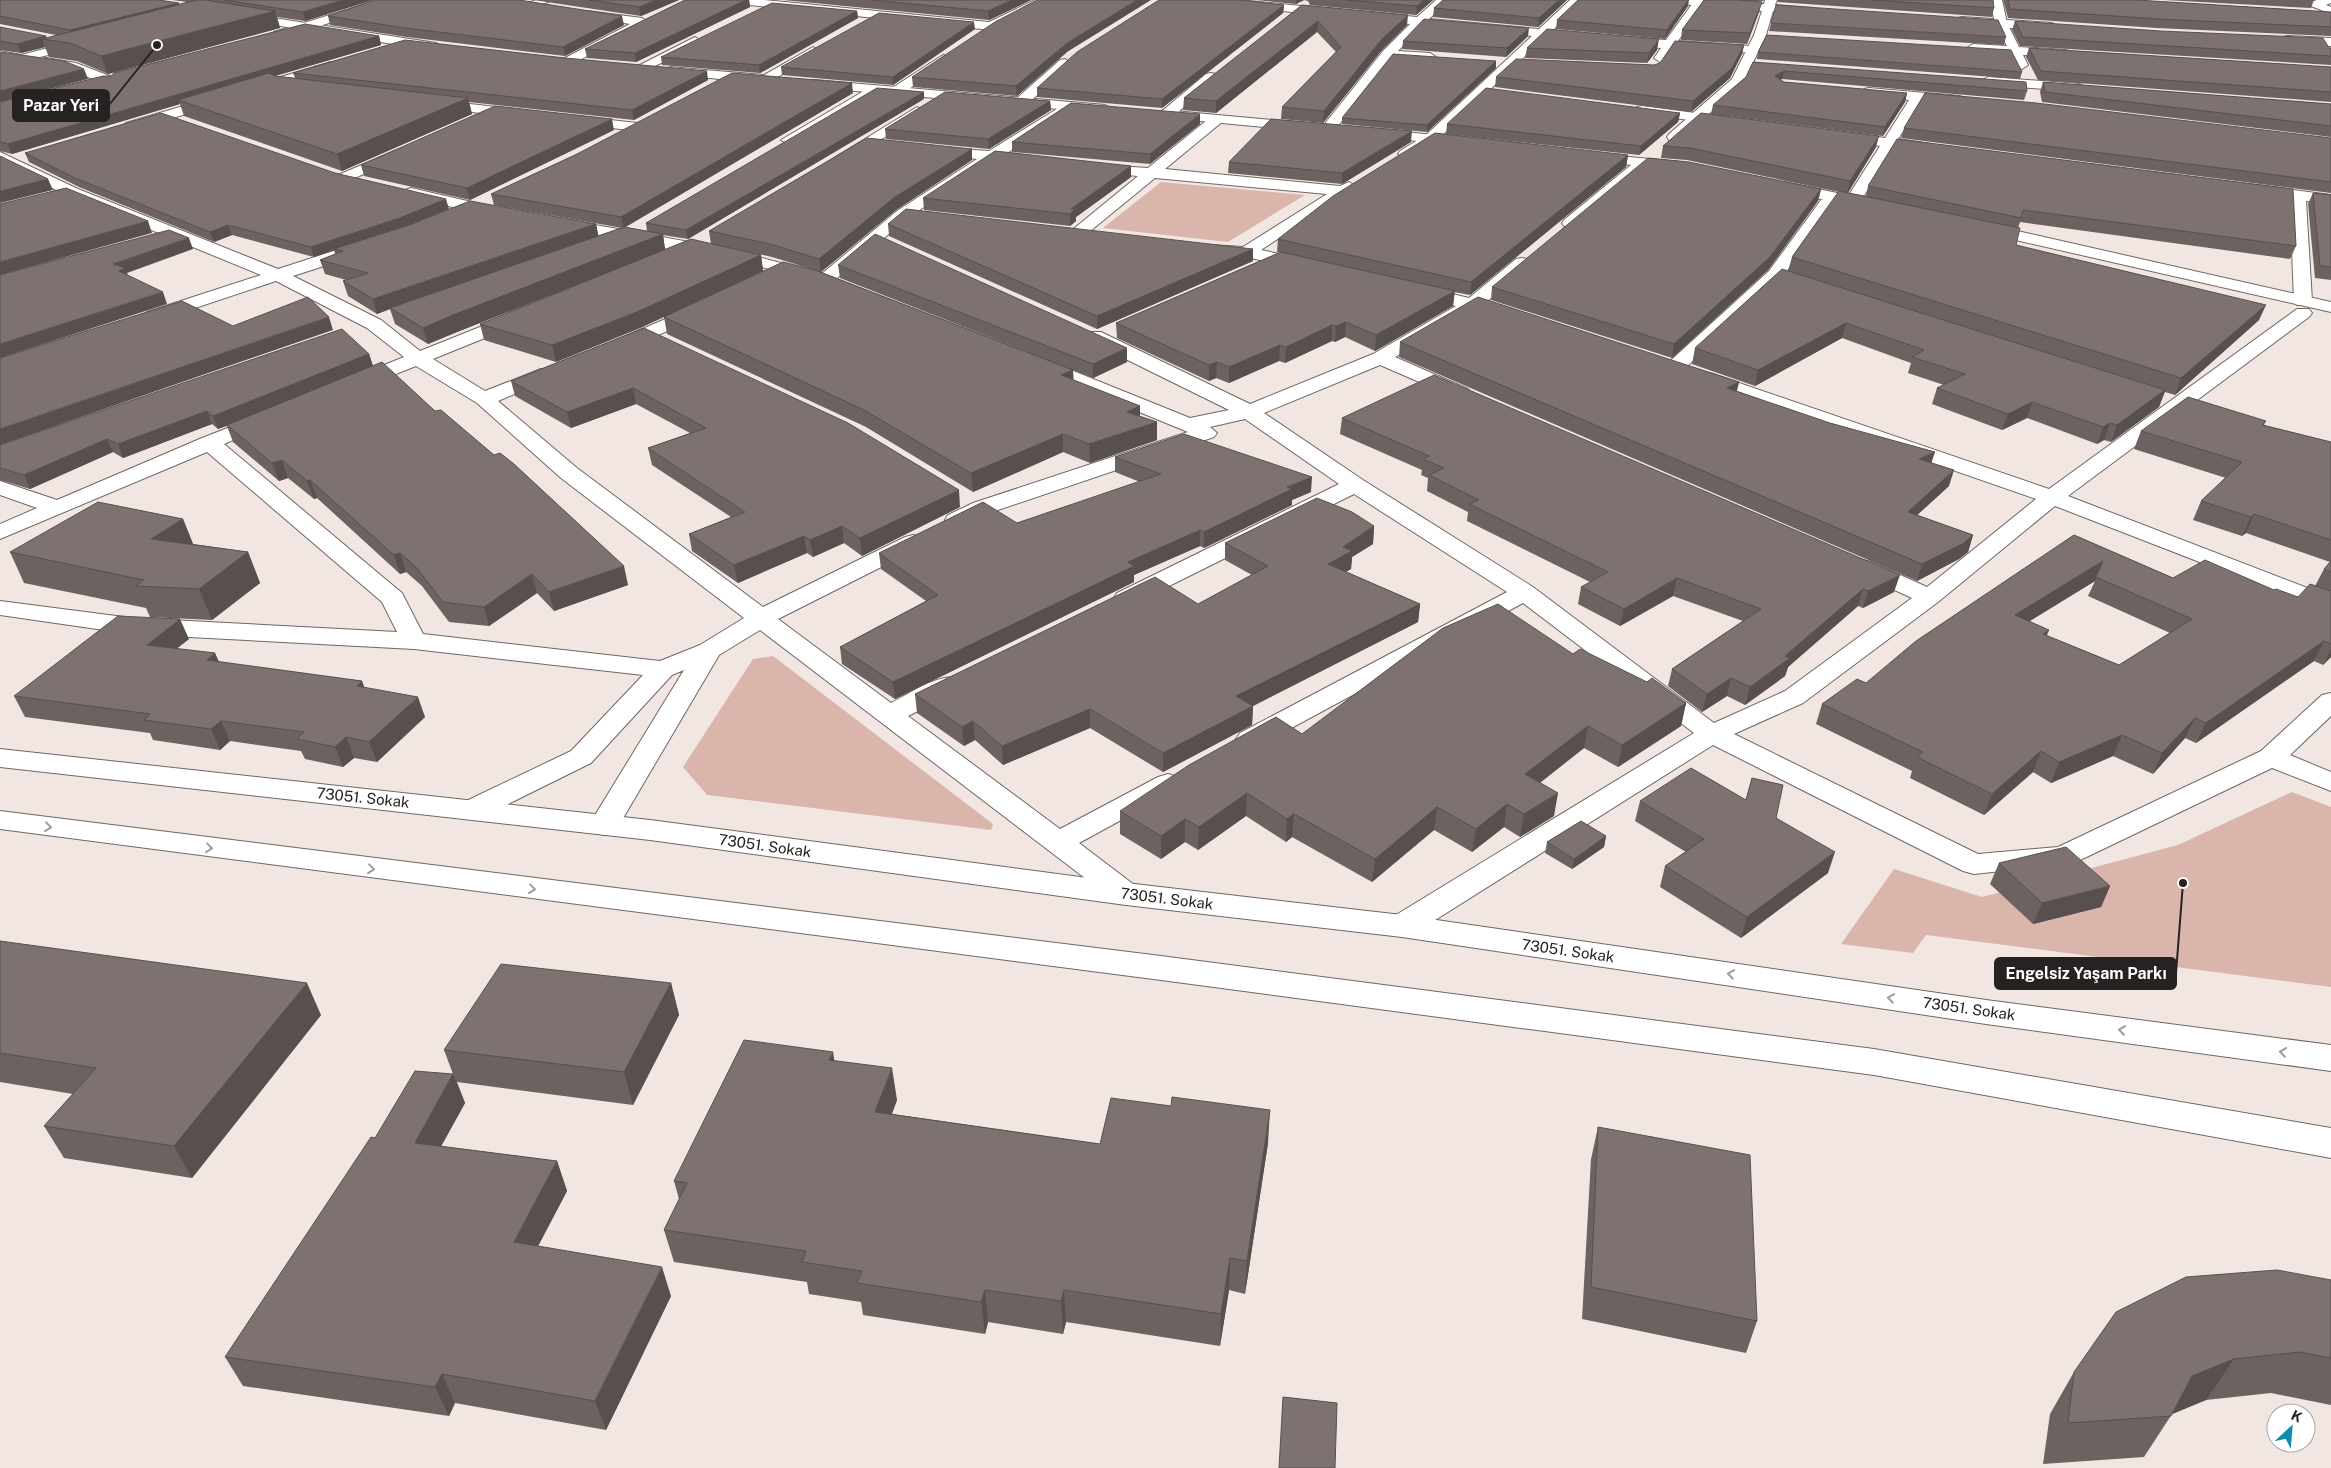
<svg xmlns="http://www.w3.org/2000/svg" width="2331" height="1468" viewBox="0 0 2331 1468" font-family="'Public Sans',sans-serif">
<rect width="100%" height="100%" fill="#f2e6e3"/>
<g fill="#dab5ac">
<path d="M1161 182 1305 195 1228 242 1103 228Z"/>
<path d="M773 656 993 824 991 830 707 795 683 767 753 659Z"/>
<path d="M2292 792 2331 807V987L1926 935 1913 953 1841 944 1894 869 1982 897 2178 845Z"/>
</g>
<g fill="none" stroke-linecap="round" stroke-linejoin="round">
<defs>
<g id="street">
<path d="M379 0H397L395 2 282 38 278 39 272 35 274 32Z"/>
<path d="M536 0H552L534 8H526V4Z"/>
<path d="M724 0H764L989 22 1035 0H1050L991 30 730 3Z"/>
<path d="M1197 0H1238L1417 17 1436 0H1449L1429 19 1539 29 1570 0H1583L1552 31 1580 33 1586 37 1580 41 1545 37 1436 141 1405 158 1398 154 1400 151 1426 135 1532 36 1423 25 1398 51 1430 53 1436 57 1434 60 1392 58 1333 132H1323L1321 129 1323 126 1383 51 1410 24 1203 3Z"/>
<path d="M1695 0H1707L1678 41 1751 46 1757 50 1755 53 1673 48 1664 61 1660 62 1654 58 1661 48 1620 45 1614 41 1620 37 1666 40Z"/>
<path d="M1990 0H2002L2007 23 2019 47 2065 50 2069 51 2071 54 2069 57 2023 55 2028 65 2022 69 2017 68 2010 54 1969 51 1967 48 1973 44 2007 46 1995 23Z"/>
<path d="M587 11 642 18 648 22 571 65H563L561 62 563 59 630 24 583 16V12Z"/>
<path d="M695 37 701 41 699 44 643 72 638 73 632 69Z"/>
<path d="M82 39 86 40 88 43 86 46 40 57 76 63 115 78 117 81 115 84H105L68 69 0 59V51L21 55Z"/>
<path d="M813 47 819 51 817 54 769 82 764 83 757 79Z"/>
<path d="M943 55 947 56 949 59 947 62 902 94H892L890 91 892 88Z"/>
<path d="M1065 59 1071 63 1070 66 1026 105H1016L1014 102 1016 99 1060 60Z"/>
<path d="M331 62 337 66 336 69 136 129H126L124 126 126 123Z"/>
<path d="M1211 73 1216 74 1218 77 1216 80 1171 118H1161L1159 115 1161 112 1206 74Z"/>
<path d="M1988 77 2080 84 2087 88 2080 92 1983 84 1981 81Z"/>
<path d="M874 85 881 89 879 92 793 143 788 144 781 140Z"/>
<path d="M1869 88 1960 96 1967 100 1960 104 1922 101 1898 139 1931 144 1938 148 1931 152 1893 147 1859 204 1853 206 1845 201 1880 146 1840 140 1833 136 1840 132 1885 138 1909 100 1864 95 1862 92 1864 89Z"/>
<path d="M434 100 523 110 530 114 523 118 429 107 427 104Z"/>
<path d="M1068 102 1075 106 1073 109 1007 153 1031 156 1033 159 1031 162 995 160 909 217 830 284H818L815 280 809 282 762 267 561 229 553 224 561 219C646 234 732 247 815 273L818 277 897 211 977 159 934 154 929 153 927 150 929 147 989 151Z"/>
<path d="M1642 106 1726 117 1733 121 1726 125 1637 113 1635 110 1637 107Z"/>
<path d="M917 107 924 111 922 114 846 161H836L834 158Z"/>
<path d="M1217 115 1224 119 1222 122 1165 169 1340 186 1349 182 1357 187 1261 250 1312 261 1315 265 1312 269 1306 270 1246 257 1209 253 1207 249 1209 245 1243 247 1327 194 1155 178 1083 237H1071L1069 234 1071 231 1138 176 1093 172 1085 167 1088 164 1148 168 1212 116Z"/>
<path d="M575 116 637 123 644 127 637 131 570 123 568 120Z"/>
<path d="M397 150 404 154 402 157 348 181 343 183 335 178 338 175Z"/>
<path d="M0 152 78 189 278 269 349 246H361L363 250 361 254 293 276 381 320 420 351 510 315H522L525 319 522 323 433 359 485 391 541 369H555L558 373 555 377 498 401 577 468 763 607 905 537 913 535 921 537 925 542 921 547 778 619 891 703C911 693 938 673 960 678L964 684 960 690 908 716 1060 829 1158 777 1168 774 1178 777 1182 783 1178 789 1079 843 1137 887 1142 894 1137 901 1126 905 1115 901 760 630 719 655 619 825 614 832 604 835 594 832 589 825 684 670 672 675 591 763 482 817 472 819 462 817 457 810 462 803 571 751 643 675 414 649 132 634 0 615V601L132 618 397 632 382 602 207 452 0 539V524L37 508 0 495V481L57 500 202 438 266 413 273 415 276 419 273 423 224 444 402 593 423 634 660 661 700 645 744 618 561 478 477 403 416 366 361 388H347L344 384 347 380 404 357 367 328 276 281 159 320H147L144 316 147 312 261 275 66 195 0 162Z"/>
<path d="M1642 159 1647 160 1649 163 1647 166 1576 226H1564L1562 223 1564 220 1637 160Z"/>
<path d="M2257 185 2331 195V205L2306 201 2312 301 2309 305H2297L2294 301 2290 199 2252 193 2249 190 2252 187Z"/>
<path d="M411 188 502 209 504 212 496 217 405 196 403 193 405 190Z"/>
<path d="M1827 198 1835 203 1781 279 1682 371H1668L1665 367 1668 363 1769 271 1821 200Z"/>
<path d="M1522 258 1528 259 1531 263 1528 267 1485 303 1511 309 1514 313 1511 317 1505 318 1474 311 1395 357 1468 389 1471 393 1468 397 1461 399 1454 397 1380 365 1264 413 1363 480 1533 587 1714 723 1785 691 1912 598 1855 572 1851 567 1855 562 1863 560 1871 562 1927 587 2036 499 1696 381 1693 377 1696 373H1710L2049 489 2297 309H2309L2312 313 2309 317 2068 496 2331 597V613L2055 506 1938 602 1803 703 1734 734 1978 854 2058 847 2261 751 2322 695 2331 693V716L2290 755 2331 772V791L2272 768 2074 863 1974 874 1963 871 1713 745 1413 934 1402 937 1391 934 1386 926 1391 918 1694 733 1523 603 1260 745 1250 747 1240 745 1236 739 1240 733 1507 592 1354 494 1135 603 1126 605 1117 603 1114 598 1117 593 1339 484 1245 419 1210 427 1217 433 1214 437 989 513C976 519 963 529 948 525L945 520 948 515 973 503 1188 432 1032 368 1029 364 1032 360H1046L1190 418 1229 410 1087 340 1085 336 1087 332H1101L1250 404 1373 354 1456 306 1413 295 1410 291 1413 287 1419 286 1469 298 1516 259Z"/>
<path d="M700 304 706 305 709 309 706 313 626 350H612L610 346 612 342Z"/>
</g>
<g id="secondary">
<path d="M1663 0H1714L1764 4 1765 0H1777L1775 5 1812 8 1818 11 1812 14 1773 11 1766 35 1743 84 1679 140H1669L1667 137 1669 134 1732 79 1754 35 1762 11 1669 3Z"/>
<path d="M2317 0H2331V3L2326 5 2331 7V14L2311 6V2Z"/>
<path d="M241 13 436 43 442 47 436 51 237 19V15Z"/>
<path d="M1962 17 2052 23 2058 27 2052 31 1958 24V18Z"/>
<path d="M2287 36 2331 38V46L2283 43 2281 40 2283 37Z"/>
<path d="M670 67 764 75 771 79 764 83 665 74 664 71Z"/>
<path d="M815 80 1105 105 1112 109 1105 113 810 87 808 84 810 81Z"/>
<path d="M1163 110 1305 123 1312 127 1305 131 1158 117 1156 114Z"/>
<path d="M1375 129 1464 138 1471 142 1464 146 1370 136 1368 133Z"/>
<path d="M1589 153 1680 162 1687 166 1680 170 1584 160 1582 157Z"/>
<path d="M1784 182 1871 200 1879 205 1871 210 1779 190 1776 187Z"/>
<path d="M1982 223 2331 302V312L1976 231 1974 228 1976 225Z"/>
<path d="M0 749 650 820 1126 883 1402 915 1986 1000 2331 1045V1071L1986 1024 1402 937 1126 905 650 840 0 767Z"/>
<path d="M0 811 1161 956 1874 1049 2331 1128V1158L1874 1075 1161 980 0 829Z"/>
</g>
</defs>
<use href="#street" stroke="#706663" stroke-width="2"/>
<use href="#secondary" stroke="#706663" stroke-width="2"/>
<use href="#street" fill="#fff" fill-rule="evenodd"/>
<use href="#secondary" fill="#fff" fill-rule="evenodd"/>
</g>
<g fill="#6c6260" fill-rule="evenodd">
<path d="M0 0 179 4 187 2 172 0H373L305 21 277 17 280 28 108 74 77 61 49 57 45 47 21 53 0 50V27L47 38 56 35 0 24Z"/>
<path d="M533 0H679L641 16Z"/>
<path d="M685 0H749L750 7 636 62 587 58 585 49Z"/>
<path d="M783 0H1031L989 20Z"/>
<path d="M1256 0H1433L1416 15 1310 5 1308 1 1304 0 1296 4Z"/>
<path d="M1567 0 1538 27 1433 17 1434 8Z"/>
<path d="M1704 0H1764L1763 1H1747L1759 12 1747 44 1681 40 1682 30Z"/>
<path d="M1777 0H1993L1994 8 1992 17 1778 2Z"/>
<path d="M2003 0H2136L2331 12V36L2157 28 2008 18Z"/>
<path d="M2164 0H2314L2311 8Z"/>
<path d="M1284 5 1283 13 1162 108 1037 97V88Z"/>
<path d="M1302 5 1407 25 1382 50 1323 123 1281 119 1282 107 1336 52 1317 32 1216 113 1183 110 1184 98Z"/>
<path d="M1688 6 1665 39 1556 29 1557 20Z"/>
<path d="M857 11 858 18 760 73 662 65 661 57Z"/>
<path d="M328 16 624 25 565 56 407 37 330 25Z"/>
<path d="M2015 21 2329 48 2331 56V65L2020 46 2012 30Z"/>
<path d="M1771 23 2006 37 2004 45 1769 31Z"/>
<path d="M975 29 893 85 782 75 781 67Z"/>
<path d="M379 36 381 45 275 76 295 78 293 73 708 80 634 120 469 102 472 114 342 171 184 116 180 104 12 154 0 151V102L111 76Z"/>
<path d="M1528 36 1506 57 1402 49 1403 41Z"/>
<path d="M1744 45 1742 54 1730 78 1691 112 1495 87 1496 77 1654 65Z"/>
<path d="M1527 48 1657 50 1647 63 1525 58Z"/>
<path d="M2029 48 2331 67V102L2038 80 2026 57Z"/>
<path d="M1067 52 1017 96 913 87 912 77Z"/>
<path d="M1758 52 2022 72 2020 79 1757 59Z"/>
<path d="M1496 61V68L1427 132 1342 124V118Z"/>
<path d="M1753 62 2027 91 2024 100 1782 79 1780 80 1784 82 1907 93 1905 102 1883 136 1711 114 1713 105 1746 77Z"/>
<path d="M2043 82 2331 104V137L2042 102 2040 92Z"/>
<path d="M853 93 625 227 647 231 646 223 924 99 688 239 663 235 665 249 711 244 709 231 972 160 896 210 821 272 1045 359 840 278 838 265 1127 362 1093 378 1073 370V380L1140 406V417L1157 422V440L1090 463 1063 452 973 492 866 427 667 334 664 317 808 268 772 257 730 248 761 255 763 271 640 328 556 362 484 340 480 324 598 276 457 332 428 344 395 324 390 309 377 314 348 296 343 281 346 280 325 274 320 260 335 254 334 250 314 257 232 235 214 242 79 187 29 162 25 153 335 173 449 209 418 221 596 224 598 236 622 228 494 205 491 194Z"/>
<path d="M1050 101 1051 110 989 149 886 139 885 129Z"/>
<path d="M1680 113 1678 122 1639 155 1446 134 1447 124Z"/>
<path d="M1200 124 1150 164 1012 152V142Z"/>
<path d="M1904 128 2331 138V193L1901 138Z"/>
<path d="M614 130 470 200 364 176 361 165Z"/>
<path d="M1411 142 1342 184 1228 173 1229 162Z"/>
<path d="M1663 146 1876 147 1848 193 1866 196 1868 186 2296 246 2290 259 2020 222 2018 228 2016 245 2259 320 2175 395 2165 392 2159 407 2111 442 2104 440 2097 444 2027 418 2002 430 1932 404 1937 388 1944 385 1908 373 1911 363 1842 338 1755 386 1692 364 1695 348 1788 271 1792 257 1839 192 1687 160 1661 158Z"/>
<path d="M1628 155 1626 167 1470 295 1454 292 1453 306 1375 351 1345 337 1335 342 1332 341 1285 363 1279 361 1229 383 1216 378 1209 381 1117 338 1116 323 1281 252H1277L1278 239Z"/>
<path d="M1131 166V177L1076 217V221L1070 226 924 210 923 198Z"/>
<path d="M1821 189 1818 201 1768 270 1672 358 1491 300 1492 287Z"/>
<path d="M2313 193 2331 195V280L2315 278 2308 204Z"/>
<path d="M888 224 1253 249V261L1097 329 889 236Z"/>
<path d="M644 328 960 507 862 556 844 543 813 557 807 553 738 583 692 551 689 534 731 517 652 465 648 448 690 433 636 404 571 428 515 396 511 381Z"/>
<path d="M1400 342 1739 382 1737 391 1931 463 1949 486 1917 515 1973 535 1968 552 1959 559 1917 581 1399 357Z"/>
<path d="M369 354 373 366 435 411 628 585 554 611 537 593 489 626 449 622 422 586 406 572 400 574 317 498 314 499 288 478 279 481 233 442 227 426 218 429 212 424 123 458 113 452 30 489 0 480V445Z"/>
<path d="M1342 418 1894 592 1863 608 1858 606 1788 667 1785 676 1745 705 1727 696 1702 712 1668 686 1672 669 1743 621 1673 596 1620 626 1578 604 1581 587 1590 582 1467 521 1468 512 1427 491 1428 478 1421 475 1422 470 1340 434Z"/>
<path d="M2266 421 2264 425 2331 442V657L2323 665 2314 661 2196 743 2185 738 2153 774 2113 756 2051 783 2033 772 1984 815 1910 778 1912 771 1816 724 1822 704 1866 683 2074 535 2173 578 2274 590 2298 597 2315 586 2324 569 2330 562 2246 533 2242 536 2193 520 2201 501 2226 478 2134 449 2141 431ZM2095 581 2088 596 2170 633 2119 665 2047 636 2030 621Z"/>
<path d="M1115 457 1311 492 1292 500V505L1204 548 1200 546 1134 575V582L895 699 842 664 840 647 926 601 881 569 879 553 1017 523 1140 482 1115 472Z"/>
<path d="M183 519 193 544 248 552 260 583 212 620 150 617 146 608 24 583 10 552Z"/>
<path d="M1374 526 1373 544 1352 557 1351 569 1346 572 1420 604 1418 622 1253 706 1252 725 1163 772 1090 728 1003 765 975 740 964 746 917 713 915 694 1198 604 1252 575 1225 560V543Z"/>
<path d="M189 639 176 649 215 653 219 662 362 681 364 687 425 717 377 762 354 758 343 767 305 759 301 751 230 741 220 750 153 740 150 733 25 717 14 696Z"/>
<path d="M1573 654 1686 703 1681 726 1618 767 1584 748 1540 783 1554 816 1520 837 1504 827 1472 852 1434 830 1372 882 1292 837 1286 842 1246 816 1198 850 1185 842 1161 859 1120 834V811L1302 734Z"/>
<path d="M1752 778 1776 818 1828 873 1741 938 1660 887 1665 866 1686 852 1635 821 1640 801 1746 799Z"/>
<path d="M1606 836 1604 847 1572 869 1545 853 1547 842Z"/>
<path d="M1999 863 2110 886 2101 907 2033 924 1990 884Z"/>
<path d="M0 941 321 1015 192 1178 64 1158 44 1126 73 1094 0 1082Z"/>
<path d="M671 983 679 1015 633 1105 457 1082 465 1103 441 1146 557 1161 567 1191 538 1246 671 1296 606 1430 455 1403 449 1416 243 1386 225 1357 375 1138 453 1074 444 1050Z"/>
<path d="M834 1061 897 1100 892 1114 1100 1144 1268 1143 1245 1294 1229 1290 1220 1346 1066 1322 1063 1334 988 1322 985 1334 863 1315 861 1302 809 1294 807 1282 674 1262 664 1230 679 1199 674 1181Z"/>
<path d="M1598 1127 1757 1321 1746 1353 1582 1319 1591 1159Z"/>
<path d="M2331 1280V1405L2271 1393 2206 1400 2172 1414 2144 1457 2043 1464 2050 1414 2074 1372Z"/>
</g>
<g fill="#58504e">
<path d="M343 0H373L305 21 303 12Z"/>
<path d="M657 0H679L641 16 639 7Z"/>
<path d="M746 0H749L750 7 636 62 635 53Z"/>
<path d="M1012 0H1031L989 20 988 11Z"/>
<path d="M1137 0H1151L1067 52 1017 96 1016 86 1067 43Z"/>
<path d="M1296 0H1304L1296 4Z"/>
<path d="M1424 0H1433L1416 15 1417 6Z"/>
<path d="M1559 0H1567L1538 27 1539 18Z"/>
<path d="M1688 0H1689L1688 6 1665 39 1667 30Z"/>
<path d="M1762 2 1759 12 1747 44 1750 33Z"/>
<path d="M179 3 182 12 73 39 70 30Z"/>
<path d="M1284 5 1283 13 1162 108V99Z"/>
<path d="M275 11 280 28 108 74 101 56Z"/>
<path d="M857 11 858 18 760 73 759 65Z"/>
<path d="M1408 15 1407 25 1382 50 1323 123 1324 111 1382 39Z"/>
<path d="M622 16 624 25 565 56 563 47Z"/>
<path d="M1318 21 1317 32 1216 113V101Z"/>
<path d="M974 22 975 29 893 85V77Z"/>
<path d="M1529 28 1528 36 1506 57 1507 48Z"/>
<path d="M46 36 48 40 42 39 45 47 21 53 17 44Z"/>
<path d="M379 36 381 45 186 102 178 100 180 104 12 154 8 144Z"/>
<path d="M1659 39 1657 50 1647 63 1649 53Z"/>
<path d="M1744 45 1742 54 1730 78 1691 112 1693 101Z"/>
<path d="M1496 61V68L1427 132V125Z"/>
<path d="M84 69 88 79 0 102V91Z"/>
<path d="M707 71 708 80 634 120 632 110Z"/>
<path d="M1784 71 1782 79 1773 84 1775 76Z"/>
<path d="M852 83 853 93 624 228 621 217Z"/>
<path d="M924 92V99L688 239 686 230Z"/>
<path d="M1907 93 1905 102 1883 136 1885 127Z"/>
<path d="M468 98 472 114 342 171 337 154Z"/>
<path d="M1050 101 1051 110 989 149 988 139Z"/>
<path d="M1680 113 1678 122 1639 155 1641 146Z"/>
<path d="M1200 114V124L1150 164V154Z"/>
<path d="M612 119 614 130 470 200 467 188Z"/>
<path d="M1412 131 1411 142 1342 184V173Z"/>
<path d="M1879 136 1876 147 1847 194 1850 181Z"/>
<path d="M972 149V160L896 210 821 272 819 259 895 197Z"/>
<path d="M1628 155 1626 167 1470 295 1471 282Z"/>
<path d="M1131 166V177L1076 217V221L1070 226V214L1071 209Z"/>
<path d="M48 179 53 190 0 203V191Z"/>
<path d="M1821 189 1818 201 1768 270 1672 358 1674 344Z"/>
<path d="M446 199 449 209 402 228 334 249V250L314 257 311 247Z"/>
<path d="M148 221 152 233 0 275V262Z"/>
<path d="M596 224 599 238 390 308V309L377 314 373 299Z"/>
<path d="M228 225 232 235 214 242 210 232Z"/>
<path d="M663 234 665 250 457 332 428 344 423 328 453 315Z"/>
<path d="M189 238 193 249 127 273 130 280 124 283 113 264Z"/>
<path d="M1253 249V261L1097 329V316Z"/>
<path d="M761 255 763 271 640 328 556 362 552 345Z"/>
<path d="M1455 291 1453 306 1375 351 1376 335Z"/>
<path d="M163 292 167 304 0 358V344Z"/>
<path d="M2266 305 2259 320 2175 395 2181 378Z"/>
<path d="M329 317 333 330 0 445V429Z"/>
<path d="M1346 322 1345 337 1335 342 1336 326Z"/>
<path d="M1846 323 1842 338 1755 386 1758 370Z"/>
<path d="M1332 325V341L1285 363 1286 347Z"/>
<path d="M1280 345 1279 361 1229 383V367Z"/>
<path d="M1127 348V362L1093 378V364Z"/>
<path d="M369 354 373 366 218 429 213 416Z"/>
<path d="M1217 362 1216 378 1209 381V365Z"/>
<path d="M1073 370 1074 387 1061 375Z"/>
<path d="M1739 382 1735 396 1727 388Z"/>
<path d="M633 388 636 404 571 428 567 412Z"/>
<path d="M2165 390 2159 407 2111 442 2117 425Z"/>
<path d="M2032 402 2027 418 2002 430 2008 414Z"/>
<path d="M1140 406V423L1127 412Z"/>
<path d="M207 411 212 424 123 458 118 444Z"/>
<path d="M1157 422V440L1090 463 1089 444Z"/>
<path d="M2110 423 2104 440 2097 444 2103 427Z"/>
<path d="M1063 434V452L973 492 971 473Z"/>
<path d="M107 439 113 452 30 489 24 475Z"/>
<path d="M1935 452 1930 467 1919 459Z"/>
<path d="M282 460 288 478 279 481 272 463Z"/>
<path d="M1954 470 1949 486 1903 528 1908 512Z"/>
<path d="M1312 477 1311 492 1292 500V505L1204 548V532L1287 487Z"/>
<path d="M310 480 317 498 314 499 307 481Z"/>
<path d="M959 490 960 507 862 556 860 538Z"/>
<path d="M2254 514 2246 533 2242 536 2251 517Z"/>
<path d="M183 519 195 549 151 539Z"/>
<path d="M842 526 844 543 813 557 810 540Z"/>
<path d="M1374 526 1373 544 1352 557 1351 569 1327 582 1328 564 1343 547Z"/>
<path d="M1200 530V546L1134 575V582L895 699 893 682 1128 562Z"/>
<path d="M1973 535 1968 552 1959 559 1917 581 1922 564Z"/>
<path d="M804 536 807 553 738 583 734 565Z"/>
<path d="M248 552 260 583 212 620 199 589Z"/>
<path d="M400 553 406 572 400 574 394 555Z"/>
<path d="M2103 561 2095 581 2008 634 2015 615Z"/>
<path d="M624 566 628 585 554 611 549 592Z"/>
<path d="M532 574 537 593 489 626 484 607Z"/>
<path d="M1900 575 1894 592 1863 608 1868 591Z"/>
<path d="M1677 578 1673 596 1620 626 1624 609Z"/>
<path d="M1863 589 1858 606 1788 667 1785 676 1745 705 1750 687Z"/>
<path d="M1420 604 1418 622 1253 706 1252 725 1163 772V753L1236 696Z"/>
<path d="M180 619 189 639 156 665 147 645Z"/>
<path d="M2049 630 2041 650 2043 634Z"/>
<path d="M2324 641 2314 661 2196 743 2206 723Z"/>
<path d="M2331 649V657L2323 665Z"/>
<path d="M215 653 223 673 207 660Z"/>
<path d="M1731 678 1727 696 1702 712 1707 694Z"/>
<path d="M362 681 369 701 357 686Z"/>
<path d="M418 697 425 717 377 762 369 742Z"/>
<path d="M1686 703 1681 726 1618 767 1622 745Z"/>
<path d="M1090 709V728L1003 765 1002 746Z"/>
<path d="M2195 718 2185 738 2153 774 2162 753Z"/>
<path d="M221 721 230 741 220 750 211 729Z"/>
<path d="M973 721 975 740 964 746 962 727Z"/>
<path d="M1588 726 1584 748 1521 797 1525 774Z"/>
<path d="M2122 735 2113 756 2051 783 2059 762Z"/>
<path d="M346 737 354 758 343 767 335 747Z"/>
<path d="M2041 751 2033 772 1984 815 1992 794Z"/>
<path d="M1247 793 1246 816 1198 850 1199 827Z"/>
<path d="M1558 793 1554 816 1520 837 1524 814Z"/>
<path d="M1507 804 1504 827 1472 852 1476 829Z"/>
<path d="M1437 807 1434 830 1372 882 1375 859Z"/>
<path d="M1294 814 1292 837 1286 842 1287 819Z"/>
<path d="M1185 819V842L1161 859V836Z"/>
<path d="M1606 836 1604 847 1572 869 1574 859Z"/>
<path d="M1835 852 1828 873 1741 938 1747 917Z"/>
<path d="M2110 886 2101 907 2033 924 2042 903Z"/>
<path d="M307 983 321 1015 192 1178 174 1146Z"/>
<path d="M671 983 679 1015 633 1105 624 1072Z"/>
<path d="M833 1052 838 1084 829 1060Z"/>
<path d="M892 1068 897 1100 880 1144 875 1112Z"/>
<path d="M453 1074 465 1103 427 1172 415 1143Z"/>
<path d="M1270 1110 1268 1143 1245 1294 1247 1261Z"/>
<path d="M557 1161 567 1191 525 1271 514 1242Z"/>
<path d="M1230 1258 1229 1290 1220 1346 1221 1314Z"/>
<path d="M662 1267 671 1296 606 1430 595 1401Z"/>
<path d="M985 1290 988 1322 985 1334 981 1302Z"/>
<path d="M1064 1290 1066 1322 1063 1334 1061 1301Z"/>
<path d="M2234 1359 2206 1400 2165 1417 2192 1376Z"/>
<path d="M442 1374 455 1403 449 1416 435 1387Z"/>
</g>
<g fill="#7d7270" stroke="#58504e" fill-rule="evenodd">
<path d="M0 0H159L179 3 70 30 0 16Z"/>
<path d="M197 0H205L275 11 101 56 70 43 42 39Z"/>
<path d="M224 0H343L303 12Z"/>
<path d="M375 0H519L622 16 563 47 405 28 328 16Z"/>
<path d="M589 0H657L639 7Z"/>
<path d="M685 0H746L635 53 585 49Z"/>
<path d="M871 0H1012L988 11Z"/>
<path d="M1037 0H1137L1067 43 1016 86 912 77 995 22Z"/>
<path d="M1159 0H1239L1284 5 1162 99 1037 88 1077 52Z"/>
<path d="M1347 0H1424L1417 6Z"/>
<path d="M1443 0H1559L1539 18 1434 8Z"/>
<path d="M1578 0H1688L1667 30 1557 20Z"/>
<path d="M1704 0H1739L1762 2 1750 33 1682 30Z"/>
<path d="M1873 0H1993L1994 8Z"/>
<path d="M2008 0H2136L2331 12V27L2160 19 2010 9Z"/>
<path d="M772 3 857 11 759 65 661 57Z"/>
<path d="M1302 5 1408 15 1382 39 1324 111 1282 107 1341 47 1318 21 1216 101 1184 98Z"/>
<path d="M1776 5 1998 20 2006 37 1771 23Z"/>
<path d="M879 13 974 22 893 77 781 67Z"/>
<path d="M1424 19 1529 28 1507 48 1403 41Z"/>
<path d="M2015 21 2160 31 2323 38 2329 48H2331V56L2023 37Z"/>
<path d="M305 24 379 36 8 144 0 142V102L103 76H111L114 73Z"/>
<path d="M0 27 46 36 17 44 0 41Z"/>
<path d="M1547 29 1659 39 1649 53 1527 48Z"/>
<path d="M1767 35 2011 50 2022 72 1758 52Z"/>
<path d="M405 40 565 58 707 71 632 110 293 73Z"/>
<path d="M1675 41 1744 45 1732 68 1693 101 1496 77 1516 59 1654 65 1660 63Z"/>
<path d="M2029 48 2331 67V92L2041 71Z"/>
<path d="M0 52 64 61 84 69 0 91Z"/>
<path d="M1393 54 1496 61 1427 125 1342 118Z"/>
<path d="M1753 62 2026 82 2027 91 1784 71 1775 76 1784 82 1907 93 1885 127 1713 105 1746 77Z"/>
<path d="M269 73 275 76 468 98 337 154 178 100Z"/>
<path d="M732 73 852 83 621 217 491 194 577 154Z"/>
<path d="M2043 82 2331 104V126L2045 92Z"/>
<path d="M877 88 924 92 686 230 646 223Z"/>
<path d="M1486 88 1680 113 1641 146 1447 124Z"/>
<path d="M945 92 1050 101 988 139 885 129Z"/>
<path d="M1925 93 2036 103 2331 138V182L1904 128Z"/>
<path d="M1071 103 1200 114 1150 154 1012 142Z"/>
<path d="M495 106 612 119 467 188 361 165Z"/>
<path d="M161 113 335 173 446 199 400 218 311 247 228 225 210 232 75 178 25 153Z"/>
<path d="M1701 113 1879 136 1850 181 1690 148 1663 146Z"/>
<path d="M1271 119 1412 131 1342 173 1229 162Z"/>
<path d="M1435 133 1628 155 1471 282 1278 239 1333 196Z"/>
<path d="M867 138 972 149 895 197 819 259 770 244 709 231Z"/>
<path d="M1897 139 2293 189 2296 246 2023 210 2021 218 1868 186Z"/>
<path d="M995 151 1131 166 1071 209H1075L1070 214 923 198Z"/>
<path d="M0 156 48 179 0 191Z"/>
<path d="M1648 158 1689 162 1821 189 1770 257 1674 344 1492 287Z"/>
<path d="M66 188 148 221 0 262V204Z"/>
<path d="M1839 191 2020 228 2016 245 2266 305 2181 378 1792 257Z"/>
<path d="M2313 193 2331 195V267L2320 266Z"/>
<path d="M470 201 596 224 373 299 343 281 368 273 320 260 343 251 334 249 412 224Z"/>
<path d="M906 209 1253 249 1097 316 888 224Z"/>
<path d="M624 227 663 234 453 315 423 328 390 308Z"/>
<path d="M169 230 189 238 113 264 126 268 119 271 163 292 0 344V275Z"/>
<path d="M875 234 1127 348 1093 364 838 265Z"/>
<path d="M691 239 761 255 637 312 552 345 480 324Z"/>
<path d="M1281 252 1455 291 1376 335 1346 322 1336 326 1332 325 1286 347 1280 345 1229 367 1217 362 1209 365 1116 323Z"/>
<path d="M783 262 815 270 1073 370 1061 375 1140 406 1127 412 1157 422 1089 444 1063 434 971 473 864 410 664 317Z"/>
<path d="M1782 269 2165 390 2117 425 2110 423 2103 427 2032 402 2008 414 1937 388 1965 374 1912 357 1924 350 1846 323 1758 370 1695 348Z"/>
<path d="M308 297 329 317 0 429V358L182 301 233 326Z"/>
<path d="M1478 297 1739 382 1727 388 1830 423 1935 452 1919 459 1954 470 1908 512 1973 535 1964 543 1922 564 1400 342Z"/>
<path d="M644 328 848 423 959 490 860 538 842 526 810 540 804 536 734 565 689 534 745 512 648 448 706 428 633 388 567 412 511 381Z"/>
<path d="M342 329 369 354 213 416 207 411 118 444 107 439 24 475 0 468V445Z"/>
<path d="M382 362 435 411 441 410 494 455 500 453 514 464 624 566 549 592 532 574 484 607 443 602 416 567 400 553 394 555 310 480 307 481 282 460 272 463 227 425Z"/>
<path d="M1434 375 1900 575 1868 591 1863 589 1785 656 1790 658 1750 687 1731 678 1707 694 1672 669 1761 609 1677 578 1624 609 1581 587 1608 572 1469 504 1479 500 1429 475 1444 468 1423 459 1429 456 1342 418Z"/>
<path d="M2188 397 2266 421 2262 425 2331 442V540L2254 514 2251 517 2201 501 2242 462 2141 431Z"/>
<path d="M1184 434 1312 477 1287 487 1292 489 1204 532 1200 530 1128 562 1134 566 893 682 840 647 938 595 879 553 983 502 1017 523 1161 474 1115 457Z"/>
<path d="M1317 498 1352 512 1374 526 1343 547 1352 551 1328 564 1420 604 1236 696 1253 706 1163 753 1090 709 1002 746 973 721 962 727 915 694 1155 577 1198 604 1268 566 1225 543Z"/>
<path d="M98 502 183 519 151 539 248 552 199 589 136 586 144 580 10 552Z"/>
<path d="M2074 535 2173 578 2205 560 2274 590 2276 589 2298 597 2310 584 2331 591V644L2324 641 2206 723 2195 718 2162 753 2122 735 2059 762 2041 751 1992 794 1917 757 1923 752 1822 704 1857 679 1866 683 1916 641ZM2103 561 2096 577 2192 619 2119 665 2043 634 2049 630 2015 615Z"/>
<path d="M2331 561V572L2324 569Z"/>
<path d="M1498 604 1573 654 1580 649 1647 682 1652 678 1686 703 1622 745 1588 726 1525 774 1558 793 1524 814 1507 804 1476 829 1437 807 1375 859 1294 814 1287 819 1247 793 1199 827 1185 819 1161 836 1120 811 1189 765 1276 717 1302 734 1443 628Z"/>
<path d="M118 616 180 619 147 645 215 653 207 660 362 681 357 686 418 697 369 742 346 737 335 747 297 739 304 732 221 721 211 729 144 720 150 714 14 696Z"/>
<path d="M1691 768 1746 800 1752 778 1783 785 1776 818 1835 852 1747 917 1665 866 1704 839 1640 801Z"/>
<path d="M1581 821 1606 836 1574 859 1547 842Z"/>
<path d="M2066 847 2110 886 2042 903 1999 863Z"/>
<path d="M0 941 307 983 174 1146 44 1126 96 1068 0 1053Z"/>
<path d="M501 964 671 983 624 1072 444 1050Z"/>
<path d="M744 1040 833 1052 829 1060 892 1068 875 1112 1100 1144 1111 1098 1171 1106 1172 1097 1270 1110 1247 1261 1230 1258 1221 1314 1064 1290 1061 1301 985 1290 981 1302 857 1283 862 1271 802 1262 806 1251 664 1230 687 1183 674 1181Z"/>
<path d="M415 1071 453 1074 415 1143 557 1161 514 1242 662 1267 595 1401 442 1374 435 1387 225 1357 371 1137 375 1138Z"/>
<path d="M1598 1127 1750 1155 1757 1321 1591 1287Z"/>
<path d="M2277 1270 2331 1280V1358L2300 1352 2234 1359 2192 1376 2171 1416 2068 1423 2074 1372 2116 1312 2186 1277Z"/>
<path d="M1283 1397 1337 1403 1335 1468H1279Z"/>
</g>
<defs><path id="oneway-chevron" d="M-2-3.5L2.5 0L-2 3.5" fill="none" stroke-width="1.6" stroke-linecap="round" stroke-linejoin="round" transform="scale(1.25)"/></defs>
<g stroke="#9d9c9b">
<use href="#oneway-chevron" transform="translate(48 827) rotate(7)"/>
<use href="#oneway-chevron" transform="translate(209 848) rotate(7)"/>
<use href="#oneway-chevron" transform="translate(371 869) rotate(7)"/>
<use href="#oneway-chevron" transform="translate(532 889) rotate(7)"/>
<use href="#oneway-chevron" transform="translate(1731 974) rotate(-172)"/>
<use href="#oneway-chevron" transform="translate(1891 998) rotate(-172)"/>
<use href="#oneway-chevron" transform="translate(2122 1030) rotate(-172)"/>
<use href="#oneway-chevron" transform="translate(2283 1052) rotate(-172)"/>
</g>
<g text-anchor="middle" stroke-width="5" stroke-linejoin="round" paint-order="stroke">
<g font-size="15" fill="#262221" stroke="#fff">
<text transform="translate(363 798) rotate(6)" y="5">73051. Sokak</text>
<text transform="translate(765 846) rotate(8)" y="5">73051. Sokak</text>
<text transform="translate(1167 899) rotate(7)" y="5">73051. Sokak</text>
<text transform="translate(1568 951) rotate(8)" y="5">73051. Sokak</text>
<text transform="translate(1969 1009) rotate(8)" y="5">73051. Sokak</text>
</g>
</g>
<path fill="none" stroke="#262221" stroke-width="2" d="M157 45L109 105M2183 883L2176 973"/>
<g fill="#262221" stroke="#fff" stroke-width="2">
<circle cx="157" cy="45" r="5"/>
<circle cx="2183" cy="883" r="5"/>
</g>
<g fill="#262221" stroke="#262221" stroke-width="2">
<rect x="13" y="90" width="96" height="31" rx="5"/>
<rect x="1995" y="958" width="181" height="31" rx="5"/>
</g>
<g font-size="16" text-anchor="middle" font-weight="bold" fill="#fff">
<text x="61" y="111">Pazar Yeri</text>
<text x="2086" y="979">Engelsiz Yaşam Parkı</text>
</g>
<g transform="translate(2291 1428) rotate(26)"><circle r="24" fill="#ffffff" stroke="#a8a7a6"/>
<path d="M0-4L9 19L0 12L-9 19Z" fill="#108bad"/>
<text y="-8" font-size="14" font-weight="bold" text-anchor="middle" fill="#262221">K</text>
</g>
</svg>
